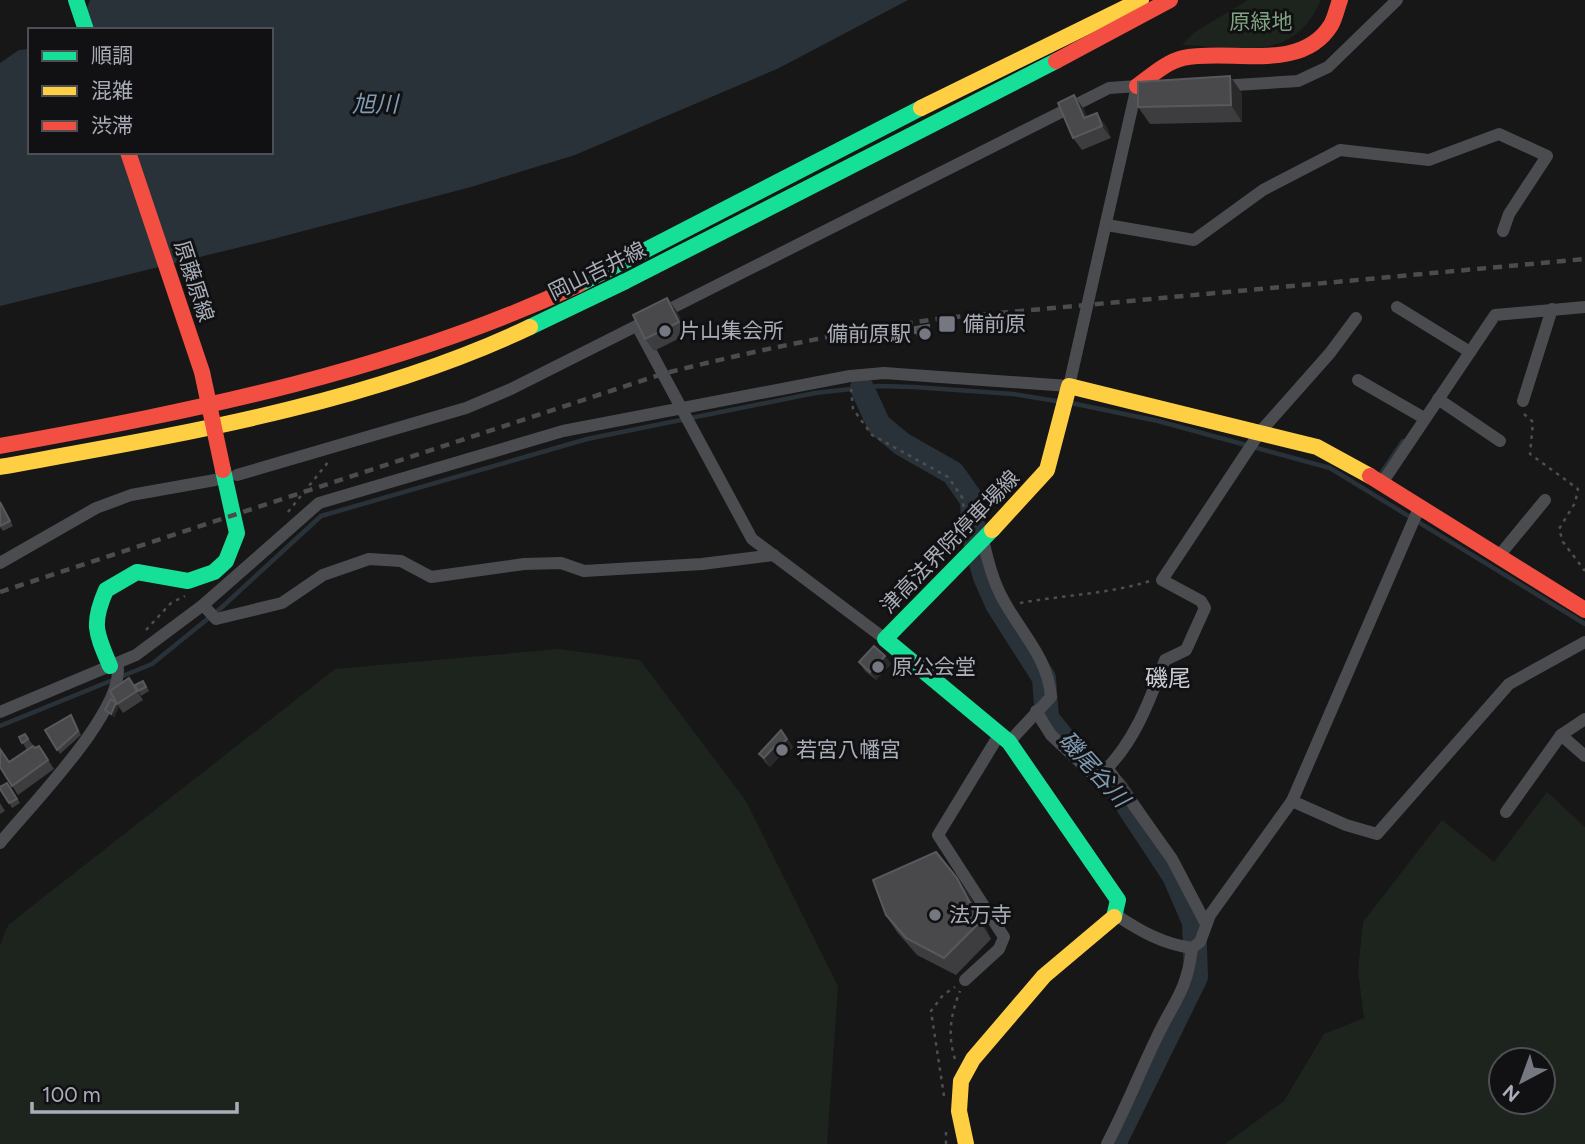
<svg xmlns="http://www.w3.org/2000/svg" width="1585" height="1144" viewBox="0 0 1585 1144" font-family="Figtree,'Noto Sans JP',sans-serif">
<rect width="100%" height="100%" fill="#171717"/>
<g fill="#1d241e" fill-rule="evenodd">
<path d="M1248 0H1321C1293 64 1240 47 1182 45L1195 32Z"/>
<path d="M559 649 640 660 746 801 838 986 827 1144H0V946L8 925 335 669Z"/>
<path d="M1547 792 1585 827V1144H1225L1284 1101 1324 1034 1364 1018 1358 971 1363 922 1442 820 1494 862ZM1543 1060V1102H1501V1060Z"/>
</g>
<path fill="#2a3239" d="M90 0H908L779 68 575 155 471 187 273 239 0 306V63L19 50 30 49V152H271V30H79Z"/>
<g fill="none" stroke-linecap="round" stroke-linejoin="round">
<g stroke="#2a3239" stroke-width="4.5">
<path d="M1071 403 1158 421 1330 468 1585 624"/>
<path d="M1382 472 1403 441"/>
<path d="M0 726 152 664 221 608 321 516 587 439 815 393 878 386 914 387 1013 394 1062 402"/>
</g>
<path stroke="#2a3239" stroke-width="24" d="M862 388 879 425 902 444 953 473 972 500 974 538 985 577 997 604 1044 678 1047 718 1062 737 1116 788 1174 876 1194 922 1196 977 1114 1144"/>
<g stroke="#4d4e52" stroke-width="2.5" stroke-dasharray="3.5 5" stroke-linecap="butt">
<path d="M851 389 853 409 872 435 948 477 962 497 968 533"/>
<path d="M1524 414 1533 422 1530 454 1578 489 1575 503 1559 529 1563 542 1585 571"/>
<path d="M288 512 329 461"/>
<path d="M1020 603C1063 595 1109 594 1150 581"/>
<path d="M146 630 171 603 185 596"/>
<path d="M955 1059C947 1034 951 1014 960 991"/>
<path d="M944 1096 931 1011 943 995 955 987"/>
<path d="M946 1144V1130"/>
</g>
<g stroke="#4b4c50" stroke-width="12">
<path d="M1220 86 1298 81 1328 67 1397 0"/>
<path d="M1107 225 1194 240 1263 190 1340 150 1429 160 1499 134 1547 156 1509 214 1503 231"/>
<path d="M1397 307 1470 352"/>
<path d="M637 326 752 539 885 639"/>
<path d="M1358 380 1424 418"/>
<path d="M1438 399 1500 441"/>
<path d="M1523 401 1552 309"/>
<path d="M1382 483 1495 315 1585 307"/>
<path d="M983 540C988 561 993 582 1004 601 1022 634 1048 658 1051 697L1009 742"/>
<path d="M1498 557 1545 500"/>
<path d="M0 563 96 508 131 495 215 480"/>
<path d="M203 605 216 619 282 603 323 575 369 559 401 561 431 577 524 564 561 563 584 571 702 564 774 555"/>
<path d="M1036 711 1051 735 1097 778C1132 748 1149 703 1165 660L1186 650 1205 608 1201 601 1162 580 1260 432 1330 353 1356 318"/>
<path d="M0 712 136 655 203 605 319 503 563 431 850 376 884 373 1069 386 1137 86 1109 88 511 389 466 408 237 475"/>
<path d="M1561 735 1585 756"/>
<path d="M1108 769 1172 859 1206 924"/>
<path d="M1292 801 1346 825 1377 834 1509 684 1585 642"/>
<path d="M1506 812 1561 735 1585 719"/>
<path d="M0 843C28 808 129 707 117 663"/>
<path d="M1116 915C1140 931 1163 944 1192 948L1200 942 1210 915 1292 801 1419 508"/>
<path d="M965 980 999 949 1004 937 938 835 999 735"/>
<path d="M1107 1144C1125 1110 1139 1074 1156 1039 1173 1002 1187 992 1192 948"/>
</g>
<g stroke="#16e098" stroke-width="16">
<path d="M76 0 86 30"/>
<path d="M578 285 921 108"/>
<path d="M530 327 626 281 1056 61"/>
<path d="M992 530 885 639 1009 742 1118 900 1114 917"/>
<path d="M110 666C96 633 91 624 106 590L137 572 188 581 214 572 226 561 237 533 223 470"/>
</g>
<g stroke="#ffcf43" stroke-width="16">
<path d="M921 108 1141 0"/>
<path d="M0 467C176 435 368 404 530 327"/>
<path d="M992 530 1047 470 1069 386 1317 447 1370 476"/>
<path d="M966 1144 959 1111 961 1081 973 1059 1044 976 1114 917"/>
</g>
<g stroke="#f24e42" stroke-width="16">
<path d="M1056 61 1170 0"/>
<path d="M1137 86C1151 76 1166 62 1183 58 1229 48 1301 74 1331 25 1335 18 1337 8 1340 0"/>
<path d="M128 152 202 372 223 470"/>
<path d="M0 446C198 410 394 371 578 285"/>
<path d="M1370 476 1585 610"/>
</g>
<path stroke="#4b4c4f" stroke-width="4.5" stroke-dasharray="9 7" stroke-linecap="butt" d="M0 592 662 374C756 350 849 331 945 318L1585 259"/>
</g>
<g fill="#3d3d3f">
<path d="M1242 93V122L1150 124 1138 107Z"/>
<path d="M1074 95 1083 108 1087 117 1106 126 1111 138 1082 150 1073 138Z"/>
<path d="M667 298 676 310 688 334 654 351 645 339Z"/>
<path d="M929 325 932 330V336L918 338 915 333Z"/>
<path d="M0 502 13 526 3 531 0 527Z"/>
<path d="M885 656 891 664 876 680 865 671 859 662Z"/>
<path d="M129 678 143 700 123 713 117 704Z"/>
<path d="M135 685H146L149 691 141 696Z"/>
<path d="M74 719 81 735 60 754 45 730Z"/>
<path d="M781 730 793 747 786 755H781L770 767 765 762 759 754Z"/>
<path d="M25 734 35 748 39 746 54 769 18 795 0 767 27 750 19 737Z"/>
<path d="M7 783 20 803 12 808 9 803Z"/>
<path d="M0 803 5 811 0 814Z"/>
<path d="M957 878 969 895 991 939 956 975 917 955 897 932 886 915Z"/>
</g>
<g fill="#29292a">
<path d="M1230 76 1242 93V122L1231 105Z"/>
<path d="M1074 95 1083 108 1093 131 1084 118Z"/>
<path d="M1097 113 1106 126 1111 138 1102 126Z"/>
<path d="M667 298 676 310 688 334 679 322Z"/>
<path d="M885 656 891 664 876 680 870 672Z"/>
<path d="M116 703 119 707 114 718 111 714Z"/>
<path d="M787 739 793 747 786 755 780 746Z"/>
<path d="M775 746 781 755 770 767 764 758Z"/>
<path d="M957 878 969 895 991 939 980 922Z"/>
</g>
<g fill="#49494c" stroke="#58595d" stroke-width="2">
<path d="M1230 76 1231 105 1138 107V82Z"/>
<path d="M1074 95 1084 118 1097 113 1102 126 1073 138 1058 103Z"/>
<path d="M667 298 679 322 645 339 633 315Z"/>
<path d="M929 325V332L915 333V327Z"/>
<path d="M0 502 10 521 0 526Z"/>
<path d="M874 646 885 656 870 672 859 662Z"/>
<path d="M129 678 137 691 117 704 110 691Z"/>
<path d="M143 681 146 687 138 691 135 685Z"/>
<path d="M111 699 116 703 111 714 105 710Z"/>
<path d="M71 715 78 731 57 750 45 730Z"/>
<path d="M781 730 787 739 780 746H775L764 758 759 754Z"/>
<path d="M25 734 28 739 22 743 19 737Z"/>
<path d="M33 746 35 748 39 746 48 760 12 786 0 767V749L9 762Z"/>
<path d="M7 783 17 799 9 803 0 789V787Z"/>
<path d="M936 852 957 878 980 922 944 958 906 938 886 915 873 880Z"/>
</g>
<g fill="#757880" stroke="#111113" stroke-width="2.5">
<rect x="938" y="315" width="18" height="18" rx="3.5"/>
<circle cx="665" cy="331" r="7"/>
<circle cx="925" cy="334" r="7"/>
<circle cx="878" cy="667" r="7"/>
<circle cx="782" cy="750" r="7"/>
<circle cx="935" cy="915" r="7"/>
</g>
<g text-anchor="middle" stroke-width="6" stroke-linejoin="round" paint-order="stroke">
<g font-size="21" fill="#7fa381" stroke="#111113">
<text x="1261" y="29">原緑地</text>
</g>
<g font-size="21" fill="#a8adb8" stroke="#111113">
<text transform="translate(597 271) rotate(-26)" y="7">岡山吉井線</text>
<text transform="translate(194 281) rotate(72)" y="7">原藤原線</text>
<text transform="translate(950 542) rotate(-46)" y="7">津高法界院停車場線</text>
</g>
<g font-size="21" fill="#a8adb8" stroke="#111113" text-anchor="start">
<text x="963" y="331">備前原</text>
<text x="679" y="338">片山集会所</text>
<text x="911" y="341" text-anchor="end">備前原駅</text>
<text x="892" y="674">原公会堂</text>
<text x="796" y="757">若宮八幡宮</text>
<text x="949" y="922">法万寺</text>
</g>
<g font-size="23" font-style="italic" fill="#7f9bb3" stroke="#111113">
<text x="375" y="112">旭川</text>
<text transform="translate(1094 769) rotate(48)" y="8">磯尾谷川</text>
</g>
<g font-size="23" fill="#c9ccd4" stroke="#111113">
<text x="1168" y="686">磯尾</text>
</g>
</g>
<rect x="28" y="28" width="245" height="126" fill="#111113" stroke="#4d4f55" stroke-width="2"/>
<rect x="42" y="51" width="35" height="10" fill="#16e098" stroke="#4d4f55" stroke-width="2"/>
<text x="91" y="63" font-size="21" fill="#a8adb8">順調</text>
<rect x="42" y="86" width="35" height="10" fill="#ffcf43" stroke="#4d4f55" stroke-width="2"/>
<text x="91" y="98" font-size="21" fill="#a8adb8">混雑</text>
<rect x="42" y="121" width="35" height="10" fill="#f24e42" stroke="#4d4f55" stroke-width="2"/>
<text x="91" y="133" font-size="21" fill="#a8adb8">渋滞</text>
<g transform="translate(1522 1081) rotate(221)"><circle r="33" fill="#111113" stroke="#4d4f55" stroke-width="2"/>
<path d="M0-5L12 26L0 18L-12 26Z" fill="#757880"/>
<text y="-10" font-size="19" font-weight="bold" text-anchor="middle" fill="#a8adb8">N</text>
</g>
<path d="M32 1102v10h205v-10" fill="none" stroke="#a8adb8" stroke-width="3.5"/>
<text x="42" y="1102" font-size="21" fill="#a8adb8" stroke="#111113" stroke-width="5" paint-order="stroke">100 m</text>
</svg>
